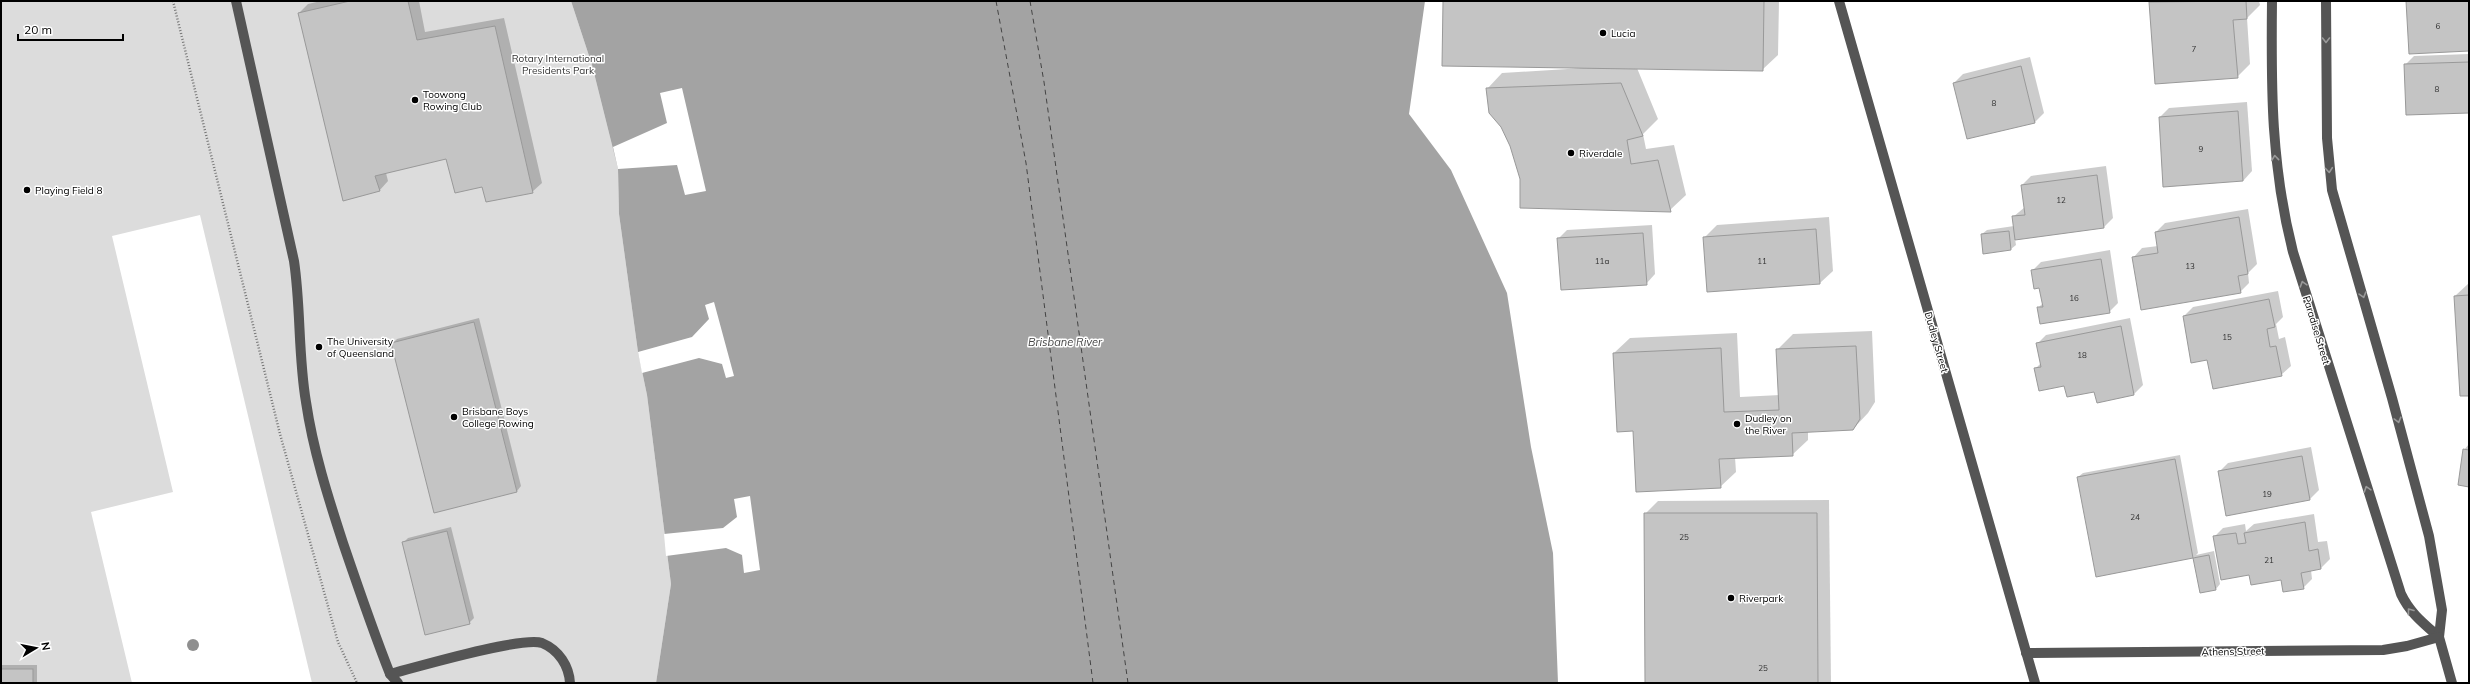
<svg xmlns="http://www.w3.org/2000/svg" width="2470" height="684" viewBox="0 0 2470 684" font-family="Mulish,sans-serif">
<rect width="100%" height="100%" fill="#fff"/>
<path fill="#dcdcdc" d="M1 1H571L592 65 618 169 619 214 638 352 647 395 671 584 656 683H312L200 215 112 236 173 492 91 512 132 683H33V669H1Z"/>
<path fill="#a3a3a3" d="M571 1H1425L1409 114 1451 170 1507 293 1531 447 1553 553 1558 683H656L671 584 647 395 638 352 619 214 618 169 592 65Z"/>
<g fill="#fff">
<path d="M682 88 706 191 685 195 677 165 618 169 613 147 667 123 660 93Z"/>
<path d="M714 302 734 376 726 378 722 364 699 358 642 373 638 352 692 337 709 319 705 305Z"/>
<path d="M750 496 760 570 744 573 742 555 726 548 666 556 664 534 723 528 737 517 734 499Z"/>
</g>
<g fill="#0003">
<path d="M321 1H419L425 32 504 18 542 183 532 192 482 185 447 158 386 173 388 181 379 191 299 13 308 4Z"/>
<path d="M1444 1H1779L1778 55 1762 70 1637 68 1658 119 1643 134 1646 149 1674 145 1686 195 1670 210 1521 179 1511 145 1487 89 1502 73 1599 67Z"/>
<path d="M2152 1H2259L2260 5 2247 18 2250 64 2237 77Z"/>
<path d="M2469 54V112L2405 65 2414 56Z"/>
<path d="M2030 57 2044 113 2035 122 1968 138 1954 83 1963 74Z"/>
<path d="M2247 102 2252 171 2243 181 2160 117 2169 108Z"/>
<path d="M2106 166 2113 218 2104 227 2015 239 2016 245 2011 249 1984 252 1982 234 1987 230 2014 226 2013 217 2025 207 2022 185 2031 176Z"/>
<path d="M2248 209 2257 264 2248 273 2249 283 2240 292 2133 258 2142 248 2158 246 2156 232 2165 223Z"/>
<path d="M1829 217 1833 271 1820 283 1704 238 1717 225Z"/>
<path d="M1652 225 1655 274 1646 284 1558 239 1567 230Z"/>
<path d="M2110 250 2118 303 2109 312 2038 308 2043 303 2040 287 2032 271 2041 262Z"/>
<path d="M2469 283V395L2455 296Z"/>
<path d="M2278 291 2283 317 2276 324 2279 339 2285 337 2291 366 2281 375 2208 359 2184 316 2193 307Z"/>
<path d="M479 318 521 486 517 491 435 512 392 344 397 339Z"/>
<path d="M2130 318 2143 385 2134 394 2095 391 2065 385 2035 369 2041 363 2037 344 2046 335Z"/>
<path d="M1872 331 1875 402 1868 413 1853 429 1808 431V440L1792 455 1735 457 1736 472 1720 487 1634 430 1614 353 1630 338 1737 333 1740 397 1780 395 1777 350 1793 334Z"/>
<path d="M2469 444V486L2464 450Z"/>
<path d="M2311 447 2319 490 2310 499 2219 472 2228 463Z"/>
<path d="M2180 455 2198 553 2196 555 2214 551 2220 584 2216 589 2195 558 2196 557 2097 576 2078 477 2083 473Z"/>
<path d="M1829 500 1831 683H1646L1645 514 1658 501Z"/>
<path d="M2314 514 2318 542 2327 541 2330 559 2321 568 2311 570 2312 579 2303 588 2282 579 2250 574 2214 537 2223 528 2245 524 2246 531 2254 524Z"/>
<path d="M451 527 474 618 469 623 403 543 408 538Z"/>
<rect x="1" y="665" width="36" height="18"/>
</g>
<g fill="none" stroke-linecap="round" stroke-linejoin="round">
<g stroke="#444" stroke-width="1" stroke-dasharray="5 4" stroke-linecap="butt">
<path d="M996 1 1026 163 1093 683"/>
<path d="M1030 1 1044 82 1128 683"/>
</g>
</g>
<g fill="#c4c4c4" stroke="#999">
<path d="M350 1H408L417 40 495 26 533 193 486 202 482 187 455 193 446 159 375 176 380 191 343 201 298 13Z"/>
<path d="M1443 1H1764L1763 71 1442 66Z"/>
<path d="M2246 1 2247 19 2233 20 2238 78 2155 84 2149 2Z"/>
<path d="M2406 1H2469V51L2409 54Z"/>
<path d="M2469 62V113L2406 115 2404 64Z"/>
<path d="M2021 66 2035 123 1967 139 1953 83Z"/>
<path d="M1621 83 1643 136 1627 140 1631 164 1658 160 1671 212 1520 208V179L1510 146 1501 127 1489 113 1486 88Z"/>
<path d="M2238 111 2243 181 2163 187 2159 117Z"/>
<path d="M2097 175 2104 228 2015 240 2012 216 2025 215 2021 185Z"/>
<path d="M2239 217 2248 274 2238 276 2241 293 2141 310 2132 257 2158 253 2155 232Z"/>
<path d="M1816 229 1820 284 1707 292 1703 237Z"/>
<path d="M2009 231 2011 250 1983 254 1981 234Z"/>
<path d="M1643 233 1647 285 1561 290 1557 238Z"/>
<path d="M2101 259 2110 313 2040 324 2037 307H2043L2039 288 2034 289 2031 270Z"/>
<path d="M2469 295V396H2460L2454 296Z"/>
<path d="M2269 299 2275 327 2267 329 2270 347 2276 346 2282 376 2213 389 2207 360 2191 363 2183 316Z"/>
<path d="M474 322 517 492 434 513 391 343Z"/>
<path d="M2121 326 2134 395 2097 403 2094 392 2067 397 2064 386 2039 391 2034 368 2041 367 2036 343Z"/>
<path d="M1856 346 1860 419 1853 430 1792 433 1793 456 1719 459 1721 488 1636 492 1633 431 1617 432 1613 353 1721 348 1724 412 1779 410 1776 349Z"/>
<path d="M2463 449 2469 450V487L2458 485Z"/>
<path d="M2302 456 2310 500 2226 516 2218 471Z"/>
<path d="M2175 459 2193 558 2096 577 2077 477Z"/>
<path d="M1644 513H1817L1818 683H1645Z"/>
<path d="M2305 522 2309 551 2318 549 2321 569 2301 573 2304 589 2283 592 2281 580 2251 585 2249 575 2221 580 2213 536 2236 533 2238 544 2246 543 2244 533Z"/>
<path d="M447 531 470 624 425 635 402 542Z"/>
<path d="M2209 555 2216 590 2200 593 2193 558Z"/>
<rect x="1" y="669" width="32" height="14"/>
</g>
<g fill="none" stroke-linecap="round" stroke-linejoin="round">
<path stroke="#777" stroke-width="2.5" stroke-dasharray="1 2" stroke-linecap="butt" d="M173 1 280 434 338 642 357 683"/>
<g stroke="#555" stroke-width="10">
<path d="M236 1 294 261C301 308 298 355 306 402 313 450 328 497 343 543 358 587 373 631 390 674"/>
<path d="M1839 1 2035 683"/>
<path d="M2272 1C2271 89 2271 166 2293 252L2401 594C2410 613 2423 623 2439 637"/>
<path d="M2326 1 2327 138 2332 190 2392 398 2429 536 2442 610 2439 637 2452 683"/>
<path d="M2026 653 2383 650 2407 646 2439 637"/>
<path d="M398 683 390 674C417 667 522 636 542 643 559 650 569 666 570 683"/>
</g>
</g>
<circle fill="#8f8f8f" cx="193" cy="645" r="6"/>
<defs><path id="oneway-chevron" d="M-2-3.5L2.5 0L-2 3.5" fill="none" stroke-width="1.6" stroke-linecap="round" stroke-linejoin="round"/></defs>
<g stroke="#999">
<use href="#oneway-chevron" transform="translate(2326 40) rotate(90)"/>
<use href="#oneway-chevron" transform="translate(2275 158) rotate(-96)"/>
<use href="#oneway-chevron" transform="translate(2329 170) rotate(85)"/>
<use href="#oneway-chevron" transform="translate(2303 284) rotate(-107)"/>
<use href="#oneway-chevron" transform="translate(2363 295) rotate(74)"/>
<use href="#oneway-chevron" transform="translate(2398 420) rotate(75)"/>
<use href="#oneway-chevron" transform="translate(2367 489) rotate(-108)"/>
<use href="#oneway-chevron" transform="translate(2410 611) rotate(-127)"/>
</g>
<g fill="#000" stroke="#fff" stroke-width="1.5">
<circle cx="1603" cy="33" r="4"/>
<circle cx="415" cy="100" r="4"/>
<circle cx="1571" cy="153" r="4"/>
<circle cx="27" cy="190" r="4"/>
<circle cx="319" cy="347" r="4"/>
<circle cx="454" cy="417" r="4"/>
<circle cx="1737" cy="424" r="4"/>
<circle cx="1731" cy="598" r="4"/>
</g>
<g text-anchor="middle" stroke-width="3" stroke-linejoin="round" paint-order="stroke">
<g font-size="8" fill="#313131">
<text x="2438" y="29">6</text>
<text x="2194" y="52">7</text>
<text x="2437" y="92">8</text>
<text x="1994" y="106">8</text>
<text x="2201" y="152">9</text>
<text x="2061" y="203">12</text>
<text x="1602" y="264">11a</text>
<text x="1762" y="264">11</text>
<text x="2190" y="269">13</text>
<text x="2074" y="301">16</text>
<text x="2227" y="340">15</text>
<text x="2082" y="358">18</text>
<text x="2267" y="497">19</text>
<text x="2135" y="520">24</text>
<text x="1684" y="540">25</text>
<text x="2269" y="563">21</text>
<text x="1763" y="671">25</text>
</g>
<g font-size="10" fill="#000" stroke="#fff" text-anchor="start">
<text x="1611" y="37">Lucia</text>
<text x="423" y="98">Toowong<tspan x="423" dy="12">Rowing Club</tspan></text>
<text x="1579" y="157">Riverdale</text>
<text x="35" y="194">Playing Field 8</text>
<text x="327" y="345">The University<tspan x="327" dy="12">of Queensland</tspan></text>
<text x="462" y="415">Brisbane Boys<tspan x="462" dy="12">College Rowing</tspan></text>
<text x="1745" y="422">Dudley on<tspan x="1745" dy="12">the River</tspan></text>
<text x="1739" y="602">Riverpark</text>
</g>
<g font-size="10" fill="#333" stroke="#fff">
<text x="558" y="62">Rotary International<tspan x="558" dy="12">Presidents Park</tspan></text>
</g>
<g font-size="10" fill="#000" stroke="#fff">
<text transform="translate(2317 330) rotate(73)" y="4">Paradise Street</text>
<text transform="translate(1937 342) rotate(74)" y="4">Dudley Street</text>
<text transform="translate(2233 651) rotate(-1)" y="4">Athens Street</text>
</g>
<g font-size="11" font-style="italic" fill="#444" stroke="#fff">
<text x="1065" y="346">Brisbane River</text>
</g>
</g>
<rect width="2470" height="684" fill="none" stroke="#000000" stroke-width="4"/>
<g transform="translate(36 648) rotate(80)" stroke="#ffffff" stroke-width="3" paint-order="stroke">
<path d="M0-3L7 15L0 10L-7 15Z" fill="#000000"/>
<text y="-6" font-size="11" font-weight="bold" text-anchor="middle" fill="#000000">N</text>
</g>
<path d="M18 34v6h105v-6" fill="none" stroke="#000000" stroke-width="2"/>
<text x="24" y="34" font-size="12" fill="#000000" stroke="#ffffff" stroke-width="3" paint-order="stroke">20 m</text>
</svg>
